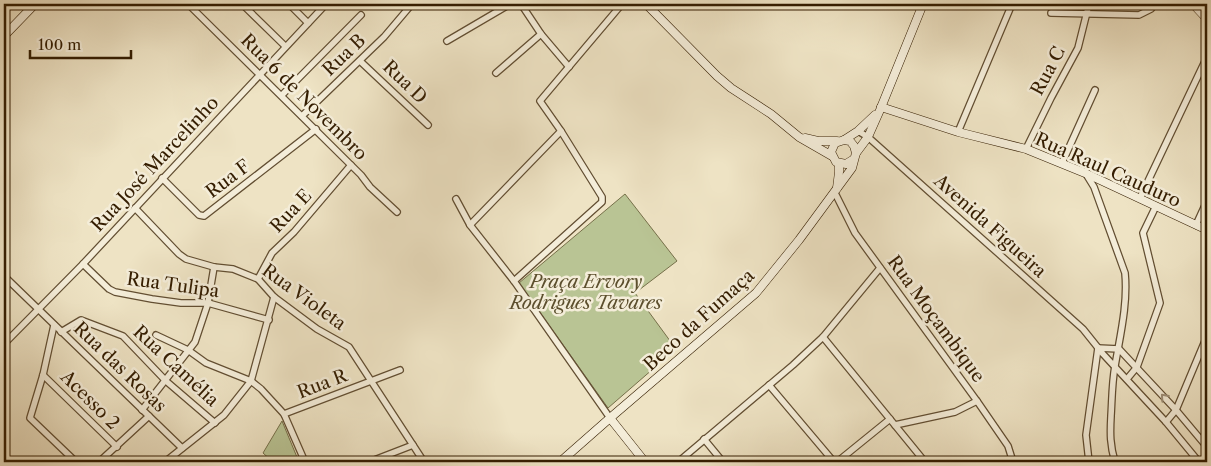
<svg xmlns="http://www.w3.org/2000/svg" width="1211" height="466" viewBox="0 0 1211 466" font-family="'Libre Caslon Text',serif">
<rect width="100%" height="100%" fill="#eee3c4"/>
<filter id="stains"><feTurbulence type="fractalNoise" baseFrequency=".004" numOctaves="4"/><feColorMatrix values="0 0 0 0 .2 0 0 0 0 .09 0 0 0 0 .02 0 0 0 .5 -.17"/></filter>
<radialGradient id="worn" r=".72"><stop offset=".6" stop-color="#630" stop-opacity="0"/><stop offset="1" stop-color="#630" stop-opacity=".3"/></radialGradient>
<g fill="#b9c494" stroke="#76704a">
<path d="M625 194 677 261 635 293 676 349 608 408 519 283Z"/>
<path d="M282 421 299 462H273L263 453Z"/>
</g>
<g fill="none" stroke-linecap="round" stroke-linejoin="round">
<defs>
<g id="street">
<path d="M188 4 361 175 370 187 397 212"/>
<path d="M242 4 285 46"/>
<path d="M289 4 308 23"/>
<path d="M521 4 541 34 569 67"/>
<path d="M1051 13 1139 15 1151 9 1155 4"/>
<path d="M447 41 510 4"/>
<path d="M360 61 428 125"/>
<path d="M496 73 541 34"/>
<path d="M282 95 361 15"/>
<path d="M302 116 384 37 412 4"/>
<path d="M858 131 868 137 1083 329 1103 354 1166 422 1199 462"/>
<path d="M958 132 1012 4"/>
<path d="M1026 149 1051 98 1078 48 1089 4"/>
<path d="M1062 163 1095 90"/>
<path d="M1086 174 1094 187 1125 273C1128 304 1120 336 1115 366 1112 382 1112 400 1111 416 1110 434 1110 445 1115 462"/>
<path d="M162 178 199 215 204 216 316 129"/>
<path d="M835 193 855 233 977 401 1008 446 1013 462"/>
<path d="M1140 198 1207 57"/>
<path d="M456 199 470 225 514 281 610 418"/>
<path d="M135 208 179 254 186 259 214 267 233 269 258 279 274 297 317 329 349 347 424 462"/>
<path d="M470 225 561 131"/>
<path d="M1196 225 1207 201"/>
<path d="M83 264 109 289 115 292 152 299 181 303H208L269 320"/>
<path d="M4 276 182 448"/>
<path d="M258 279 272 253 294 232 351 165"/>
<path d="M514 281 602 202V197L561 131 540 101 622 4"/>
<path d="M54 325 43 375 30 418 76 462"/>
<path d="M61 332 81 320 123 336 166 381 215 423"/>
<path d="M156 335 188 350 206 363 251 381 261 389 284 414 305 462"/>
<path d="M823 337 925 462"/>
<path d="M4 344 83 264 326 4"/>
<path d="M1098 348 1119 349 1176 410 1207 447"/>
<path d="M43 375 117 447"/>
<path d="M1127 379 1137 367 1160 303 1143 233 1156 206"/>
<path d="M769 385 834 462"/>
<path d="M142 410 195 342 208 303 214 267"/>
<path d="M284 414 400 370"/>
<path d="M1166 422 1176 410 1207 336"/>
<path d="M895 425 955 412 977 401"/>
<path d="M704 439 723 462"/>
<path d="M99 462 149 416"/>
<path d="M165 462 224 415 251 381 274 297"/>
<path d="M369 462 413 445"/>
<path d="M678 462 793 365 823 337 880 268"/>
<path d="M837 462 890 419"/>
<path d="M1089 462 1086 435 1098 348"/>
</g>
<g id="secondary">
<path d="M646 4 717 76 731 88 771 114 799 137 832 156"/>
<path d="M1193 4 1207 19"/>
<path d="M4 36 35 4"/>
<path d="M881 107 958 132 1026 149 1085 173 1207 230"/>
<path d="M805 138 818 141H837"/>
<path d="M844 140 858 131 875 115"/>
<path d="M856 153 868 137 880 110 923 4"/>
<path d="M837 188 839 172V164"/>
<path d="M610 418 645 462"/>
<path d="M560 462 610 418 756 293 799 240 852 168 856 153 854 146 850 141 844 140 835 143 831 152 836 162 846 164 854 159"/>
</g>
</defs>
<use href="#street" stroke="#624e32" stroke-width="8"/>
<use href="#secondary" stroke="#341d01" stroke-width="9"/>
<use href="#street" stroke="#f4edd9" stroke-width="5.5"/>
<use href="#secondary" stroke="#f4edd9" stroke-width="8"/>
</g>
<defs><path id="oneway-chevron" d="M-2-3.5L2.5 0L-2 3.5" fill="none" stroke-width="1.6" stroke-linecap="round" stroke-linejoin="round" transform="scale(1.25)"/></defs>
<use stroke="#9e8f78" href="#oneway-chevron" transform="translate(1164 397) rotate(-132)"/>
<g text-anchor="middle" stroke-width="5" stroke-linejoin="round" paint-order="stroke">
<g font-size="18" fill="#341d01" stroke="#f4edd9">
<text transform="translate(344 55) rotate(-44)" y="6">Rua B</text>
<text transform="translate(1048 71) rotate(-62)" y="6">Rua C</text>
<text transform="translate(405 82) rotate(44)" y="6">Rua D</text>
<text transform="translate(304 97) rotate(45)" y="6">Rua 6 de Novembro</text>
<text transform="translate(155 164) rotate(-47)" y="6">Rua José Marcelinho</text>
<text transform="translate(1108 170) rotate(24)" y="6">Rua Raul Cauduro</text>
<text transform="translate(228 179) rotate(-37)" y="6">Rua F</text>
<text transform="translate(291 211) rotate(-47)" y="6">Rua E</text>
<text transform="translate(990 226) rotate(42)" y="6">Avenida Figueira</text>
<text transform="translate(173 285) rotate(8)" y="6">Rua Tulipa</text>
<text transform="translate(304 297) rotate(36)" y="6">Rua Violeta</text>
<text transform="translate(936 319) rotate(54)" y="6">Rua Moçambique</text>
<text transform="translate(699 320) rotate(-42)" y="6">Beco da Fumaça</text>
<text transform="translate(176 366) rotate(43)" y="6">Rua Camélia</text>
<text transform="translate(120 367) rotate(44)" y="6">Rua das Rosas</text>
<text transform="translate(322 384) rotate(-21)" y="6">Rua R</text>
<text transform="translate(90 400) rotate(45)" y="6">Acesso 2</text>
</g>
<g font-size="18" font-style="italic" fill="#5c4f2d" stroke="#f4edd9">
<text x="586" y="288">Praça Ervory<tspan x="586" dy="21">Rodrigues Tavares</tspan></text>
</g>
</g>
<rect width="1211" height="466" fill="none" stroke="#eee3c4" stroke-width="20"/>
<rect x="5" y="5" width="1201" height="456" fill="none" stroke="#341d01" stroke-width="2.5"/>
<rect x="10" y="10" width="1191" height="446" fill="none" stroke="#341d01"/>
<path d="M30 50v8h101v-8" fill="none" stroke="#341d01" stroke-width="2.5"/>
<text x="38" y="50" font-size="15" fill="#341d01" stroke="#f4edd9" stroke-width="4" paint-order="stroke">100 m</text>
<rect width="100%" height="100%" filter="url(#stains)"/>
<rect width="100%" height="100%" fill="url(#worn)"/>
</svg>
